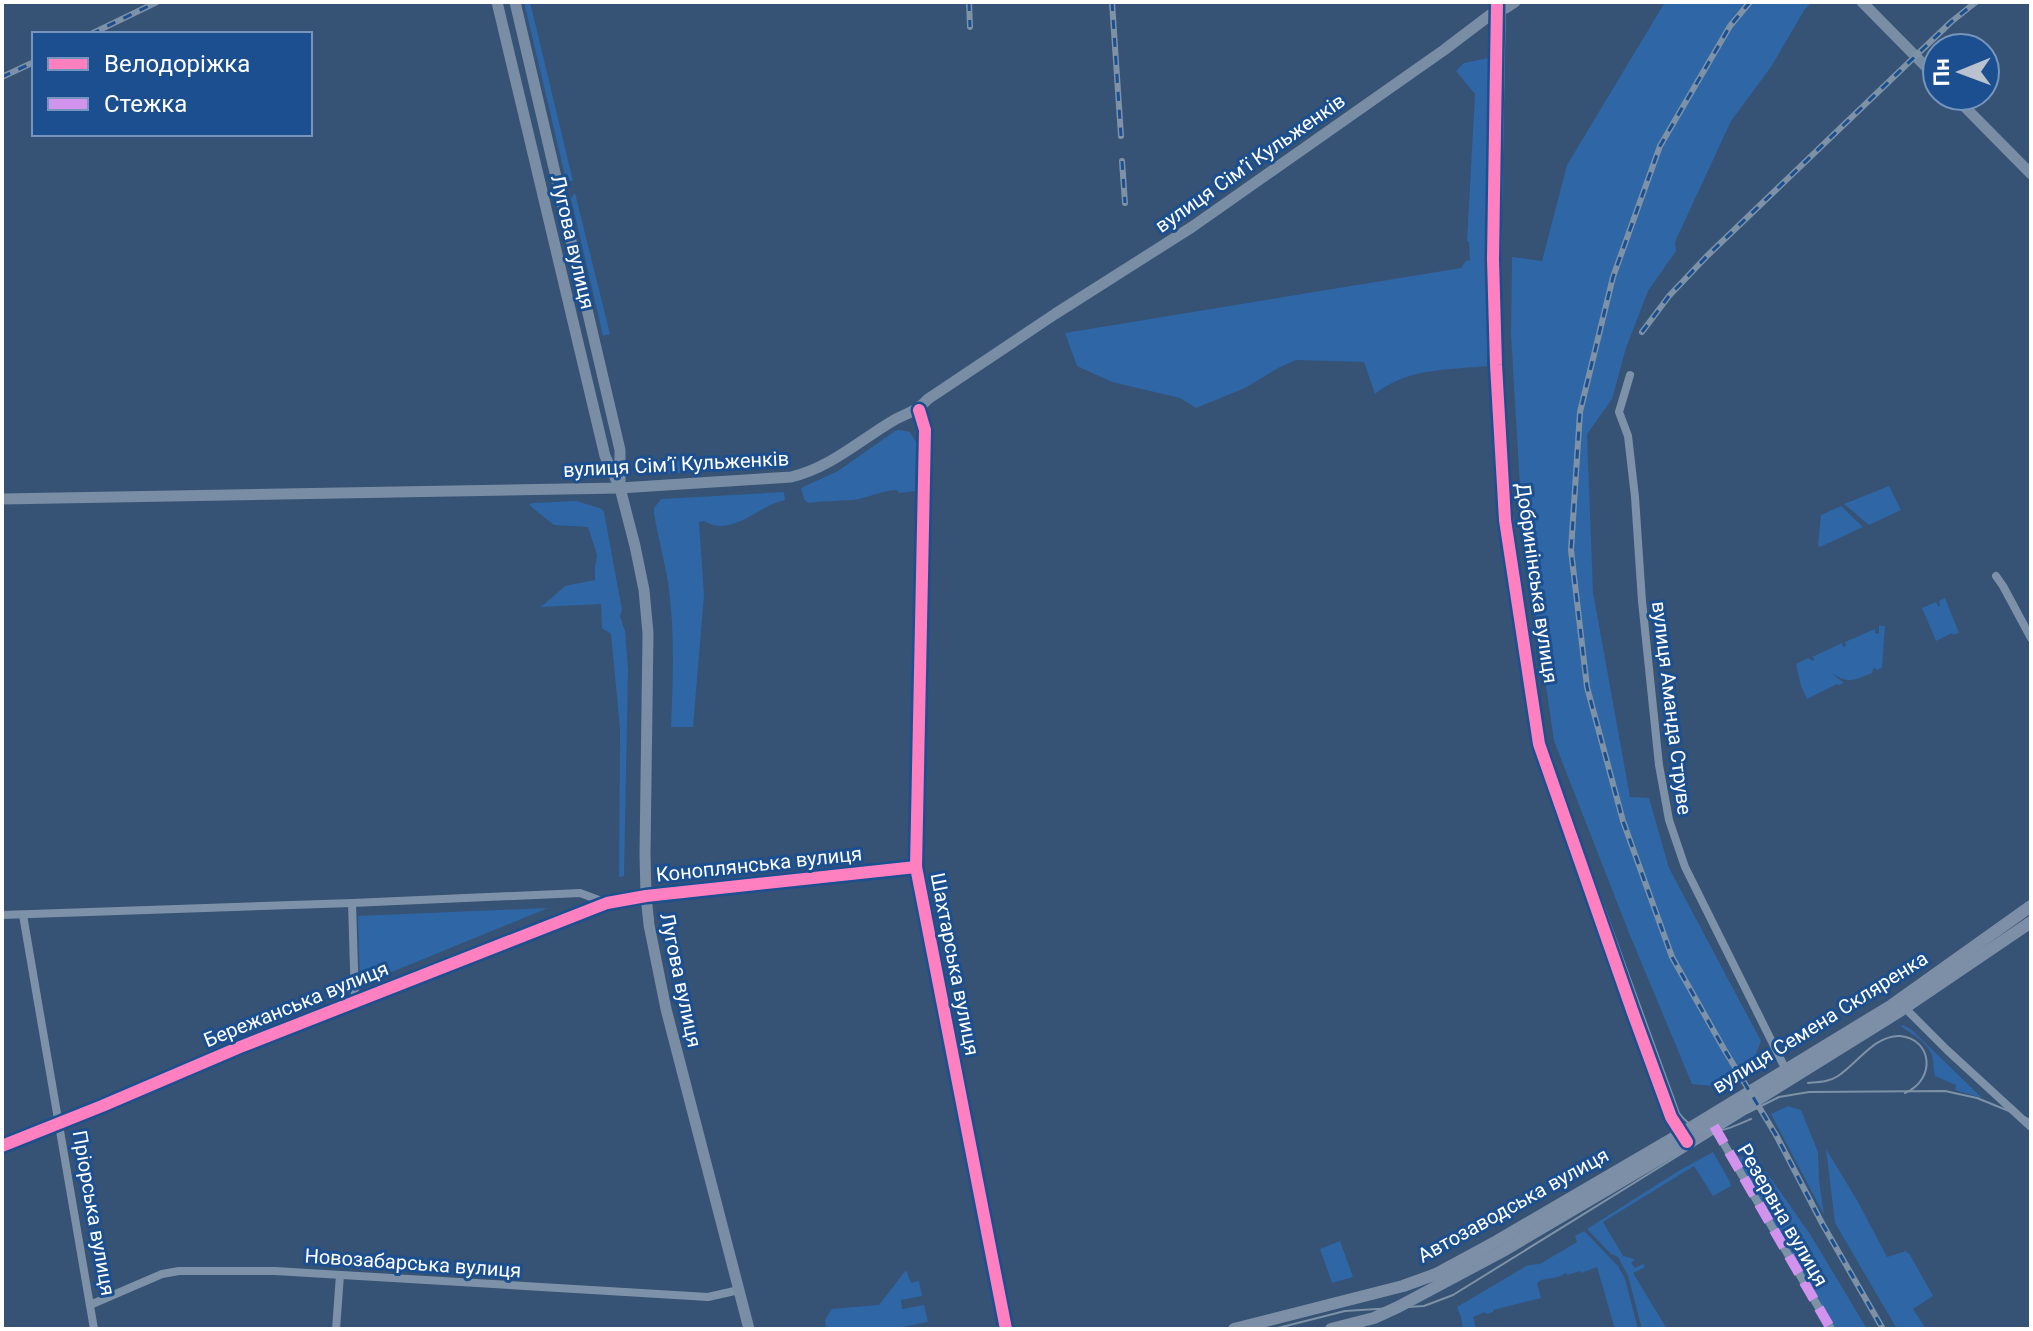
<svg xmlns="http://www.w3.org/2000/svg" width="2033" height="1331" viewBox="0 0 2033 1331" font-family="Roboto,sans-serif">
<rect width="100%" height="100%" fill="#365274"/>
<g fill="#2f66a5">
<path d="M524 2H530L573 181 566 180Z"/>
<path d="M1665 2H1812L1805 9 1771 67 1731 121 1675 242 1676 251 1648 291 1626 348 1612 399 1587 434 1593 592 1630 797 1649 798 1669 868 1761 1041 1753 1062 1714 1086 1692 1084 1629 933 1554 741 1522 521 1511 335 1512 257 1542 261 1567 165Z"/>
<path d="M1492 57 1487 250V366C1448 370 1407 368 1375 394L1364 362 1296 360 1278 368 1245 388 1196 408 1180 398 1112 382 1077 366 1065 333 1461 268 1466 261 1470 260 1469 242 1467 241 1475 94 1456 71 1464 63Z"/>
<path d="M575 193 610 334 603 336 571 198Z"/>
<path d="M900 430 910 432 916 442 915 491 899 493 897 490C883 490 868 498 853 500 838 501 823 501 808 503L804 499 801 488 838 471 895 431Z"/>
<path d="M707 457 708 463 697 471 664 474V472L649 468 650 460Z"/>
<path d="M1889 486 1901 510 1869 525 1844 504Z"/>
<path d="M784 492 785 500C757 506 732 538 704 521L699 522 704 595 693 727H671C673 679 675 630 668 582 664 559 658 537 654 514V508L661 499Z"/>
<path d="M577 501 602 509 604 512 622 610 620 616 625 631 628 670 624 876 619 877 620 729 611 634 602 628 601 604 541 607 565 586 595 580V567L597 555 588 527 554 525 529 505 532 503Z"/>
<path d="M1841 506 1863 527 1820 547 1818 545 1821 515Z"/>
<path d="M1945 598 1959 633 1953 635 1952 633 1936 641 1922 608 1936 602 1938 606H1940L1939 601Z"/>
<path d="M1879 626H1885L1882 668 1877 670 1875 668 1873 669 1872 673C1852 681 1848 684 1830 672L1844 683 1839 685 1837 684 1807 699 1801 686 1796 664 1808 658 1813 661 1815 659 1812 657 1842 643 1843 647 1846 646 1845 642 1875 629V633L1879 634Z"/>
<path d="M548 908 360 985 358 916Z"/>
<path d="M1903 1025 1912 1030 1982 1098 1955 1090 1956 1085 1935 1076C1933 1069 1934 1062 1932 1055 1926 1040 1912 1035 1901 1026Z"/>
<path d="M1788 1106 1801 1110 1818 1152 1819 1180 1824 1215 1771 1114Z"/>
<path d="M1826 1149 1858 1202 1887 1257 1906 1251 1908 1254 1909 1253 1933 1296 1913 1309 1926 1329H1897L1835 1223Z"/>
<path d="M1713 1152 1730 1182 1731 1186 1713 1196 1694 1166 1603 1222 1623 1256 1635 1259 1631 1263 1635 1268 1643 1264 1645 1267 1633 1273 1667 1329H1642L1628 1276 1618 1257 1611 1254 1587 1229 1680 1170Z"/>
<path d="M1734 1155 1751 1159 1767 1173 1810 1234 1867 1329H1835Z"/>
<path d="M1584 1231 1618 1266 1625 1279 1638 1329H1615L1597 1267 1581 1273 1580 1271 1567 1275 1566 1273 1558 1277 1541 1280 1537 1283 1541 1298 1493 1310V1312L1486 1314 1485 1312 1473 1317 1476 1329H1463L1461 1317 1457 1307 1528 1265 1540 1264 1577 1242 1575 1236Z"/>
<path d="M1340 1241 1353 1277 1332 1283 1320 1249Z"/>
<path d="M906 1270 911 1283 919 1281 922 1296 901 1300 902 1309 924 1305 928 1322 892 1329H826L825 1320 832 1309 879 1305Z"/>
</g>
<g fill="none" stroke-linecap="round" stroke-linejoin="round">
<g stroke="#7d92a8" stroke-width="8">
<path d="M1497 2 1493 259 1496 365 1505 520 1539 744 1633 1013 1671 1117 1682 1134"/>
<path d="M1630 375 1619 412 1628 436 1635 497 1642 601 1659 765 1669 820 1685 867 1786 1070"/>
<path d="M919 410 925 430 916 867 1006 1329"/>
<path d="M1996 576 2003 586 2031 638"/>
<path d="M646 896 916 867"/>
<path d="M352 903 355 1001"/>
<path d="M2 915 352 903 580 893 607 903"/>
<path d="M23 915 94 1329"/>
<path d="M1904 1007 1947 1050 2031 1127"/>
<path d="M1713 1125 1831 1329"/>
<path d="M90 1305 162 1274 179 1271H275L708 1297 739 1290"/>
<path d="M336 1329 340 1275"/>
</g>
<g stroke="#798da4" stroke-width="11">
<path d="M497 2 605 456 620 488 635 546 644 590 648 633 645 854 646 896 649 925 666 1009 749 1329"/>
<path d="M515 2 620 450V484"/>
<path d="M1862 2 1937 78"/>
<path d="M1954 96 2031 174"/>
<path d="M2 499 620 488 791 477C832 467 861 439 896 419 911 411 916 412 928 399L1055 314 1192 227 1444 50 1498 9 1506 8 1515 2"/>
<path d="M2 1146 102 1106 240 1047 607 903 646 896"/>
</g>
<g stroke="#7d8ea7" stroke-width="12">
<path d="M1234 1329 1403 1286 1436 1274 1497 1241 1682 1133 1892 1005 2031 906"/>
<path d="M1331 1329 1374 1318 1398 1307 1503 1251 1717 1125 1897 1013 2031 922"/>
</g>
<g stroke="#7e92a7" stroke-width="2">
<path d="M1505 2 1500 260 1502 386 1512 516 1517 553 1545 742 1563 795 1679 1113C1701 1142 1724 1131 1751 1119"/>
<path d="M1808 1083C1818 1082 1829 1082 1838 1076 1857 1064 1874 1035 1900 1036 1933 1039 1936 1080 1905 1093"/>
<path d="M1274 1329 1345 1311 1424 1306 1453 1295 1747 1113 1779 1097 1809 1092 1945 1091 1977 1098 2031 1120"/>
</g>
<defs>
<g id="rail">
<path d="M969 2 970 27"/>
<path d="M1112 2 1121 136"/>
<path d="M1750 2 1730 26 1660 146 1613 277 1580 412 1571 550 1587 687 1623 821 1672 957 1724 1049 1776 1135 1823 1225 1883 1329"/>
<path d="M91 34 157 2"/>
<path d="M2 77 34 62"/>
<path d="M1122 161 1125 203"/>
<path d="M1642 332 1669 296 1707 256 1951 22 1976 2"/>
</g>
</defs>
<use href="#rail" stroke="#7e92a7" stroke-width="6"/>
<use href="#rail" stroke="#1b4f8f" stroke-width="3" stroke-dasharray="9" stroke-linecap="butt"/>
<path stroke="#d193ec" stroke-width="10" stroke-dasharray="20 10" stroke-linecap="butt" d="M1714 1126 1831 1329"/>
<defs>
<g id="cycleway">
<path d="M1497 2 1493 259 1496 365 1505 520 1539 744 1633 1013 1671 1117 1687 1142"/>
<path d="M919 410 925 430 916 867 1006 1329"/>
<path d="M2 1146 102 1106 240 1047 607 903 646 896 916 867"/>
</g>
</defs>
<use href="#cycleway" stroke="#1b4f8f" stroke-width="17"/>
<use href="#cycleway" stroke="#ff80c0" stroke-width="12"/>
</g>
<g text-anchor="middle" stroke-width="6" stroke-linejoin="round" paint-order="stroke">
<g font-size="20" fill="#fff" stroke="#1b4f8f">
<text transform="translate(1250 163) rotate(-35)" y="7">вулиця Сімʼї Кульженків</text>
<text transform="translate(573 242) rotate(77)" y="7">Лугова вулиця</text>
<text transform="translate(676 464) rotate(-3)" y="7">вулиця Сімʼї Кульженків</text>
<text transform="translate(1537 583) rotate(82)" y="7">Добринінська вулиця</text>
<text transform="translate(1672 708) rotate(83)" y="7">вулиця Аманда Струве</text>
<text transform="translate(759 864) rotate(-6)" y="7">Коноплянська вулиця</text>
<text transform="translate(955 964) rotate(79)" y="7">Шахтарська вулиця</text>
<text transform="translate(681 980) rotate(78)" y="7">Лугова вулиця</text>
<text transform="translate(296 1004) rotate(-22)" y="7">Бережанська вулиця</text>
<text transform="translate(1820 1022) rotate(-32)" y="7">вулиця Семена Скляренка</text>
<text transform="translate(1513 1205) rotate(-29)" y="7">Автозаводська вулиця</text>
<text transform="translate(94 1213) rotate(80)" y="7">Пріорська вулиця</text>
<text transform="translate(1783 1215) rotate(60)" y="7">Резервна вулиця</text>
<text transform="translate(413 1263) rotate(4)" y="7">Новозабарська вулиця</text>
</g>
</g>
<rect width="2033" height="1331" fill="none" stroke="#ffffff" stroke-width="8"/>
<rect x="32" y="32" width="280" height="104" fill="#1b4f8f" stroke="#7695bc" stroke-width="2"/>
<rect x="48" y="58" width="40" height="12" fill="#ff80c0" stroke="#7695bc" stroke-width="2"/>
<text x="104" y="72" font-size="24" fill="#ffffff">Велодоріжка</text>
<rect x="48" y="98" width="40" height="12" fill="#d193ec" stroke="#7695bc" stroke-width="2"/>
<text x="104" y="112" font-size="24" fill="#ffffff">Стежка</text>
<g transform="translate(1961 72) rotate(269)"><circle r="38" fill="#1b4f8f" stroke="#7695bc" stroke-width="2"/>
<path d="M0-6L14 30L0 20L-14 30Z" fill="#b9c2ce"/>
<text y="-12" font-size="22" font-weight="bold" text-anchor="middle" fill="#ffffff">Пн</text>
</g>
</svg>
